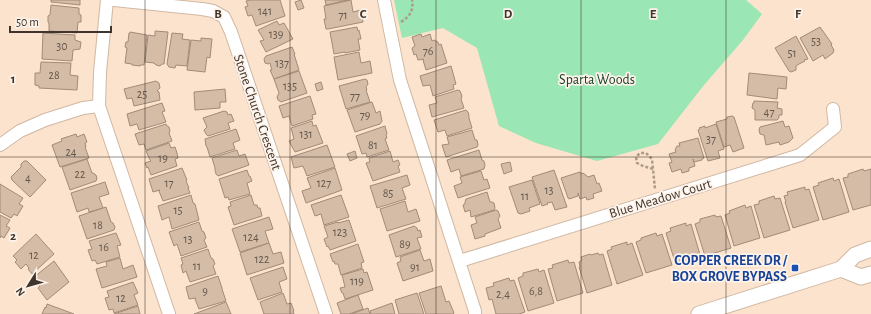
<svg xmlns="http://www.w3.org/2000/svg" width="871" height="314" viewBox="0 0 871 314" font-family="'Alegreya Sans',sans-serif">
<rect width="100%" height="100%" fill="#fce3cd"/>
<path fill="#9ae6b4" d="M394 0H746L762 14 743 40 704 85 658 144 597 161 536 143 499 126 477 48 443 28 402 38Z"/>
<g fill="#d4bca7" stroke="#a28b77">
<path d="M51 0H80V5L51 2Z"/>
<path d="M250 0H280L285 16 256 26 252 15 248 16 245 7 248 6 246 1Z"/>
<path d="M301 0 304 8 298 10 295 2Z"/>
<path d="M325 0H348L326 5Z"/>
<path d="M351 0 353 12 361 10 363 22 328 29H326L324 19H326L324 6Z"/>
<path d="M51 5 79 8V14L81 15V22H78L77 33 49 31V23L48 22V16L50 15Z"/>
<path d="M277 21 279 25 284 23 293 39 266 52 260 41 264 40 258 30Z"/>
<path d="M357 27 358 31 359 30 361 39H358L360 50 345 53V52L334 54 330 32Z"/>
<path d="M820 27 832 44 831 45 834 50 833 53 825 59 823 55 813 61 800 38Z"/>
<path d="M155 31 168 32 164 64H162L160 66 156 65 154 63 145 62 148 35 155 36Z"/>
<path d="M130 32 147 35 144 65H140V66L132 65V64L125 63 127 48 125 47 126 42H128L129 33H130Z"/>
<path d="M43 33 75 35V40L81 42 80 49 73 50 72 61 42 59Z"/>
<path d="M172 33 183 34 182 39 190 40 187 66 176 65 175 68 169 67 167 64Z"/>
<path d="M421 34 422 37 430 34 432 41 434 40 438 42 439 45 441 44 447 63 426 70 423 60 424 59 418 60 416 54 414 55 412 48 415 46 412 37Z"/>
<path d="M796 36 808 59 804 60 805 61 799 64 796 66V70L791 72 789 71 775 48Z"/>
<path d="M201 38 212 39 210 58 207 57 205 72 187 70 191 40 201 41Z"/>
<path d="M292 47 295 54H294L299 70 274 79 270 70H272L271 67 270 63 268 64 265 63 264 59 266 56Z"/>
<path d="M359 52 361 63 370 61 372 73 338 80 334 57Z"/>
<path d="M41 62 71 63 70 75 78 76 77 90 39 88V86L35 85V73H40Z"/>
<path d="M451 66 456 84 453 85 454 89 433 96 430 85 423 86 420 76Z"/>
<path d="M299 71 307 93 281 102 278 100 277 97 279 93 274 79Z"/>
<path d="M749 73 787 77 786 89 778 88 777 99 747 95Z"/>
<path d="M365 79 367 80 368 84 366 87 367 90H366L370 102 346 109 339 86Z"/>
<path d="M156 81 159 83 160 88 157 91 159 92 160 100 134 106 132 98 127 99 124 89Z"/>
<path d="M321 82 323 89 317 91 315 84Z"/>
<path d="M225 89 226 102H220V108L195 110 194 92Z"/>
<path d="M458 90 460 91 462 96 461 99 464 108 432 117 429 105 437 103 435 97Z"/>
<path d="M310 96 316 114 312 115 313 119 292 126 289 116 283 118 279 106Z"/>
<path d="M754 101 778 102 777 108 782 109V115H779V118L777 120H755V110L752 108 753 103H754Z"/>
<path d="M372 102 376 113 380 111 382 121 380 124 355 132 347 110Z"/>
<path d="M162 103 165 111 162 112 166 122 139 130 137 124 130 126 127 114Z"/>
<path d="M466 110 468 112 469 116V118L472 128 447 136 445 130 438 132 434 120Z"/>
<path d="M224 111 227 112 228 115 231 114 234 121 228 123 230 129 208 136 206 134 204 130 207 127 203 118Z"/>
<path d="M732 116 734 117 744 148 733 152 730 145 724 147 716 122 727 119V117Z"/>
<path d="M312 121 313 126 316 125 323 143 295 152 289 141 294 139 291 128Z"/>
<path d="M783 121 785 127 789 126 793 138 789 142 780 145 779 142 766 145 764 135 760 134 759 130 760 127Z"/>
<path d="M166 124 167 126 169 127 170 131 169 133 172 141 146 150 144 144 139 145 135 134Z"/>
<path d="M716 124 724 149 718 151 720 158 708 161 698 130 700 129 699 128 705 126V128Z"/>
<path d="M385 126 387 134 386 135 387 138 385 139 389 150 367 157 366 153 362 154 356 136Z"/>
<path d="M236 129 240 140 233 143 235 149 210 157 207 147 206 146 205 139Z"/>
<path d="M472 130 475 140H477L478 145 477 147 446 157 442 145 449 144 447 137Z"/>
<path d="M76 134 77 137 84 134 87 142 85 143 86 147H85L89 158 60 167 52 145 62 141 61 139Z"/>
<path d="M698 138 704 158 702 159V160L694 162 693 159 695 166 689 168V171L682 173 681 169 672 172 669 163 672 162 669 154 676 152 675 150 677 146H680L679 143Z"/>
<path d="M169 143 171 148 175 147 177 153 178 158 175 159 177 166 151 175 148 167 147 168 145 163 151 161 150 160 146 151Z"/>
<path d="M327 145 335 167 307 176 303 166 294 168 291 157Z"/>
<path d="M237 150 239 156 245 154 249 165 218 176 216 174 215 170V168L212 158Z"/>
<path d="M479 150 482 160 484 161 485 165 484 169 461 176 459 169 451 172 447 160Z"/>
<path d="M355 151 357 158 350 161 347 154Z"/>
<path d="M390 151 393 162 398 160 400 165 398 166 400 172 373 181 366 163 370 162 369 158Z"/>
<path d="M87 159 92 173H93L96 175 97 178 96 181 70 190 62 167Z"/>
<path d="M24 161H27L46 180 30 197 12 180 11 177 21 167V164Z"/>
<path d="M510 162 512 171 504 174 501 164Z"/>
<path d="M182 168 187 180 186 181 189 188H188L190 193 163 201 159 191 160 190 153 192 149 179Z"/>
<path d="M335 168 342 190 306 203 302 191 311 188 307 178Z"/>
<path d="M863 169 864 171 871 169V205L853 210 843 178 848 177V174Z"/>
<path d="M247 170 249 176H250L252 181 247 183 250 194 229 200 228 197 225 198 219 179Z"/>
<path d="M554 170 567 207 555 210 552 202 547 203 548 204 542 206 532 177Z"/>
<path d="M481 171 484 180 487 179 490 188 458 198 454 186 462 183 460 177Z"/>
<path d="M580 172 581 174 583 173 587 176 588 177 594 175 597 184 599 183 602 191 593 194 594 198 587 200 586 197 580 199 578 193V196L569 199V198H568L561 178Z"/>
<path d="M407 175 410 185 402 188 406 199 377 208 370 186Z"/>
<path d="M833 178 834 181 839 179 849 212 823 220 813 187 819 185 818 183Z"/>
<path d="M532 180 540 204 529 208 530 211 521 214 518 213 509 187Z"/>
<path d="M105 182 109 194 99 197 103 208 89 212 88 208 77 212 71 193Z"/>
<path d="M0 184 23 198 19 204 23 206 17 216 14 214 11 218 0 212Z"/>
<path d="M805 187V190L809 189 819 220 793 228 785 202H786L784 196 788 195 787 192Z"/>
<path d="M487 192 490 202H492L494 203 495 208 494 210 471 217 470 210 465 212 463 205 465 204V202L466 199Z"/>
<path d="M191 195 193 203 195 204 199 220 172 229 169 217 162 220 158 206Z"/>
<path d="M251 195 254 205H257L258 208H260L262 216 234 225 228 207 231 206 230 202Z"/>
<path d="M341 195 349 217 324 225 321 214 315 216 311 205Z"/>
<path d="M774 196 775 199 780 198 790 230 764 238 754 205 759 204V201Z"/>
<path d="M405 201 408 212 416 209 420 221 387 231 380 209Z"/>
<path d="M745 205 746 208 751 206 760 238 734 246 725 215 730 213 729 211Z"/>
<path d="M106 207 111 222 113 223 115 227 114 230 87 239 79 216Z"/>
<path d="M496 210 498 211 500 216 498 219 501 228 485 234V236L475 239 471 225 477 223 475 217Z"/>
<path d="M0 215 10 220 6 226 10 228 4 238 1 236 0 238Z"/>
<path d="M715 215 716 217 721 216 731 248 705 256 695 224 700 222V219Z"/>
<path d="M269 217 273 229 265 231 269 243 240 252 232 229Z"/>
<path d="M349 220 356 241 330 250 328 246 327 247 324 239 328 237 324 226 338 222V223Z"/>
<path d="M199 222 202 231 204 232 206 238 204 240 207 247 181 256 177 244 174 246 169 232Z"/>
<path d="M686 223V226L691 224 701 258 676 265 666 233 671 231 670 228Z"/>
<path d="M414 226 417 228 418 231 420 230 422 237 417 238 421 249 396 257 389 235Z"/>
<path d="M116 233 121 245 117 246 120 257 97 264 95 260 92 261 88 250 92 249 89 241Z"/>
<path d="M656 233 657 236 662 234 672 265 646 273 636 242 641 240V238Z"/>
<path d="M36 234 54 254 32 274 28 269 29 268 26 264 21 269 15 262 17 260 13 256Z"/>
<path d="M627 242V245L632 243 643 275 617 284 607 251 612 249 611 247Z"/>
<path d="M269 243 273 254 281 252 284 263 247 275 240 253Z"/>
<path d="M358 244 364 262 361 263 362 268 341 275 338 264H335L334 261 333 262 330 254Z"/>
<path d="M208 249 211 258 213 259 215 264 213 266 216 274 190 282 186 271 183 273 181 265 183 264 181 258Z"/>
<path d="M420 250 424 261 430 259 433 271 403 281 397 263 401 261 400 257Z"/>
<path d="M598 253 599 255 603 254 612 285 587 293 579 267H580L579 262 582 260 581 257 590 254 591 255Z"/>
<path d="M120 258 123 269 133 265 137 277 102 288 96 269 107 266 106 262Z"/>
<path d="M568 260 569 263 574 262 583 293 557 301 548 269 553 268 552 265Z"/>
<path d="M54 261 69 282 47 300 38 288 40 286 33 278Z"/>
<path d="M283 267 287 279 279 282 282 292 258 300 250 278Z"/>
<path d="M363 269 364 273 367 272 373 290 345 299 343 293H342L340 288 345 287 342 275Z"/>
<path d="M538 269 539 272 544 270 554 303 528 311 518 278 523 276V273Z"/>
<path d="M218 276 222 288V289L226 301 199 309 195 299 196 298 189 299 186 287Z"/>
<path d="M509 278 510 281 514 280 525 312 519 314H496L492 299 489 300 486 288 494 286 493 283Z"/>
<path d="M133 282 138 293 134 295 138 305 114 313 113 309 109 310 105 298 109 297 107 291Z"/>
<path d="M441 286 446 302 449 301 454 313 453 314H426L419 293Z"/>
<path d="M283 293 287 304 291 303 294 311H293L294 314H264L260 302Z"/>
<path d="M417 293 424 314H399L395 300Z"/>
<path d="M358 295 363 309 349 314H341L337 303Z"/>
<path d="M226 302 231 314H194Z"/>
<path d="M392 303 395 314H371L370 311Z"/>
<path d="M47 304 74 314H42L45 307 46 308Z"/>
<path d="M138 306 140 314H114Z"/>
<path d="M368 308 370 314H351Z"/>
</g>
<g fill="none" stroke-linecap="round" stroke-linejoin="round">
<defs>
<g id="minor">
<path d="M107 0 100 72 99 106 169 314"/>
<path d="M114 0 202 9 213 11 224 17 231 32 326 314"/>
<path d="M384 0 400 80 475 311V314"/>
<path d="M0 145 20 131 45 120 83 108 99 106"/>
<path d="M460 261 800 155 835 127 833 109"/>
</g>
<g id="tertiary">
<path d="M841 269 861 277 871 274"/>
<path d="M699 314 841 269 855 255 871 249"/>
</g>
</defs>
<use href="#minor" stroke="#d0b8a3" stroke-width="14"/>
<use href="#tertiary" stroke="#d0b8a3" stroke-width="17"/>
<g stroke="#ad9b8a" stroke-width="2.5" stroke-dasharray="3 2" stroke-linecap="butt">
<path d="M401 22C409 17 414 11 412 0"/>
<path d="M653 169 643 166 637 163 636 157 640 153H646L652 159 655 189"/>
</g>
<use href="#minor" stroke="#fff" stroke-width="12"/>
<use href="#tertiary" stroke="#fff" stroke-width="15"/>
</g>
<path fill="none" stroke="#3f352c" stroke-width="1" stroke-opacity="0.55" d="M145 0V314M290 0V314M436 0V314M581 0V314M726 0V314M0 157H871"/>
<rect fill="#1a4fb4" stroke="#fdf3ea" stroke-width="1.5" x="791" y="264" width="8" height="8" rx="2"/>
<g text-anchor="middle" stroke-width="3.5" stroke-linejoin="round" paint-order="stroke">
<g font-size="12" fill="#64574b">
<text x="265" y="15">141</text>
<text x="343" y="19">71</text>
<text x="276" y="38">139</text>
<text x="816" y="45">53</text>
<text x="62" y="50">30</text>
<text x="428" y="55">76</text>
<text x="792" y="57">51</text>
<text x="282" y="67">137</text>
<text x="54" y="79">28</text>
<text x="290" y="90">135</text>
<text x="142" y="98">25</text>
<text x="355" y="100">77</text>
<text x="769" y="116">47</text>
<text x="365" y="119">79</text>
<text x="306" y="138">131</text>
<text x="711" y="143">37</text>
<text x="373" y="149">81</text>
<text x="71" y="156">24</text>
<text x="163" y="162">19</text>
<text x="80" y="178">22</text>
<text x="28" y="182">4</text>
<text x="169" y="187">17</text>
<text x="324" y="187">127</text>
<text x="549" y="194">13</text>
<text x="388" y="197">85</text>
<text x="525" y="200">11</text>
<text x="178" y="214">15</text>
<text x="98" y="229">18</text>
<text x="340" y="236">123</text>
<text x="251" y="241">124</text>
<text x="188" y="243">13</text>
<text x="405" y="248">89</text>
<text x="104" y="251">16</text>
<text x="34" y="259">12</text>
<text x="262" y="263">122</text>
<text x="197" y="270">11</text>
<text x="415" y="271">91</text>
<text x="357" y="285">119</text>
<text x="205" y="295">9</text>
<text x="536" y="295">6,8</text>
<text x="503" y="298">2,4</text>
<text x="121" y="302">12</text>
</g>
<g font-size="14" fill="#143b24" stroke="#fdf3ea">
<text x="597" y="84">Sparta Woods</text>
</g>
<g font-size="14" fill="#3f352c" stroke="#fdf3ea">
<text transform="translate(258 112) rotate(71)" y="5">Stone Church Crescent</text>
<text transform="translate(660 198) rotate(-17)" y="5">Blue Meadow Court</text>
</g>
<g font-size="14" font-weight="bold" fill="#164399" stroke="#fdf3ea" text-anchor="end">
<text x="787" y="265">COPPER CREEK DR /<tspan x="787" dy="16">BOX GROVE BYPASS</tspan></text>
</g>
</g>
<g font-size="13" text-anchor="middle" font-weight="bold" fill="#3f352c" stroke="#fdf3ea" stroke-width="3.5" stroke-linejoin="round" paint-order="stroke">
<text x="218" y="18">B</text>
<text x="363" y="18">C</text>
<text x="508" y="18">D</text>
<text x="653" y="18">E</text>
<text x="798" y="18">F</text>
<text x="13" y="83">1</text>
<text x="13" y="240">2</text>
</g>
<g transform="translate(28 286) rotate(233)" stroke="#fdf3ea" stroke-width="3" paint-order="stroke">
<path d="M0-3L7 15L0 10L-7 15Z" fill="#3f352c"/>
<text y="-6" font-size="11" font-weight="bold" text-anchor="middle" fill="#3f352c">N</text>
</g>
<path d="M10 26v6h101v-6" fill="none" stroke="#3f352c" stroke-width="2"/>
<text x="16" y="26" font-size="12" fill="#3f352c" stroke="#fdf3ea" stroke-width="3" paint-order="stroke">50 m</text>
</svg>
